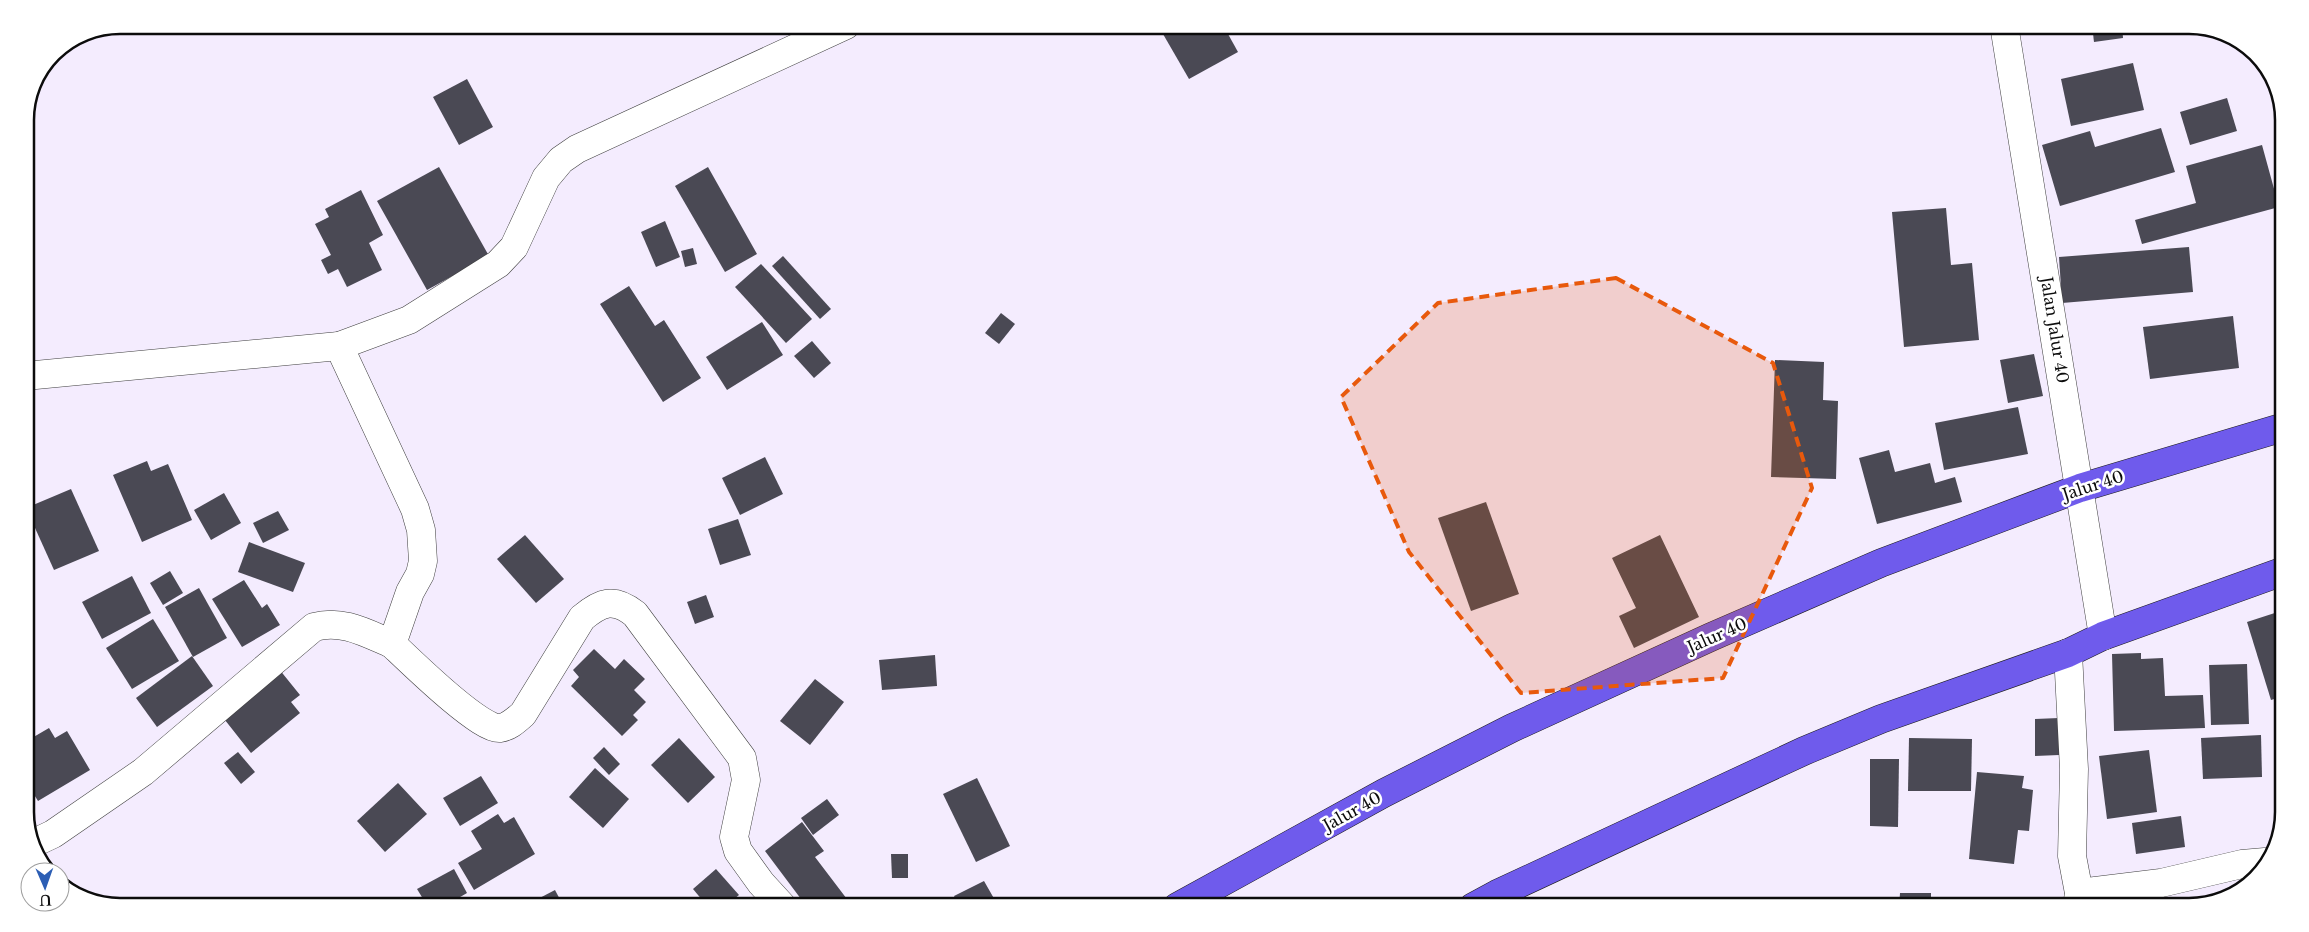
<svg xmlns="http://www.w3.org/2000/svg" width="2309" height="932" viewBox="0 0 2309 932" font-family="'Libre Baskerville',serif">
<rect width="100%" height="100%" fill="#f4ecfe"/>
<g fill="#4a4954">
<path d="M1178 25H1223L1238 52 1189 79 1163 34Z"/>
<path d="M2092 25H2122L2123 38 2094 42Z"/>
<path d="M2131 25H2183V27L2131 32Z"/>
<path d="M2133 63 2144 110 2071 126 2061 79Z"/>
<path d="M467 79 493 127 459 145 433 97Z"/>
<path d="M2227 98 2237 131 2190 145 2180 112Z"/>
<path d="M2161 128 2175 172 2060 206 2042 145 2090 131 2095 147Z"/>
<path d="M2262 145 2279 207 2142 244 2135 220 2196 203 2186 166Z"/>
<path d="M439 167 489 256 427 290 377 201Z"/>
<path d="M708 167 757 254 725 272 675 186Z"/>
<path d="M361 190 383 235 369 243 382 270 347 287 338 269 328 274 321 260 331 255 315 224 329 217 325 209Z"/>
<path d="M1946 208 1951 265 1972 263 1979 340 1904 347 1892 212Z"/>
<path d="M665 221 680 257 656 267 641 232Z"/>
<path d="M2189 247 2193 292 2062 303 2059 257Z"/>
<path d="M693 248 697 264 685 267 681 251Z"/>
<path d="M783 256 831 309 820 319 772 266Z"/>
<path d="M761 264 812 319 786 343 735 287Z"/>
<path d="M629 286 655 326 664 320 701 378 663 402 600 304Z"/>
<path d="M1001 313 1015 324 999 344 985 333Z"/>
<path d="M2233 316 2239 368 2150 379 2143 327Z"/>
<path d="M762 322 783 355 727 390 706 357Z"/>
<path d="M812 341 831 363 814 378 794 356Z"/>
<path d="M2034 354 2043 396 2008 403 2000 360Z"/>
<path d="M1775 360 1824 362 1823 400 1838 401 1836 479 1771 477Z"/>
<path d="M2018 407 2028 454 1944 470 1935 423Z"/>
<path d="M1889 450 1895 472 1930 463 1935 483 1955 477 1962 502 1877 524 1859 458Z"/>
<path d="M765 457 783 494 740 515 722 478Z"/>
<path d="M147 461 151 471 168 464 192 520 142 542 113 475Z"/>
<path d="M71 489 99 551 54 570 26 508Z"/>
<path d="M224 493 241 523 211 540 194 510Z"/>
<path d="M1486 502 1519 594 1471 611 1438 518Z"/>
<path d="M278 511 289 530 263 543 253 523Z"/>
<path d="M738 519 751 555 720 565 708 529Z"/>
<path d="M525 535 564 579 536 603 497 559Z"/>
<path d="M1660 535 1699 617 1634 648 1619 616 1636 608 1612 558Z"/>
<path d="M249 542 305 563 293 592 238 572Z"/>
<path d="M170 571 183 593 163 605 150 583Z"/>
<path d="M132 576 151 613 102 639 82 602Z"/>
<path d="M244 580 262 608 267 604 280 625 242 647 212 599Z"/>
<path d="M199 588 227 638 193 657 165 607Z"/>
<path d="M706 595 714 617 695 624 687 602Z"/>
<path d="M2284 610V696L2271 700 2247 622Z"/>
<path d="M153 619 179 661 132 689 106 648Z"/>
<path d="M594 649 615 669 624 659 645 679 634 690 646 702 633 715 638 720 622 736 571 686 579 677 573 670Z"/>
<path d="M2141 653V659L2163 658 2165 696 2203 695 2205 728 2114 731 2112 654Z"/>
<path d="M935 655 937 686 882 690 879 660Z"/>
<path d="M192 656 213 686 157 727 136 698Z"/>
<path d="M2247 664 2249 724 2211 725 2209 665Z"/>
<path d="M279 669 300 695 291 702 300 713 251 753 221 715Z"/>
<path d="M815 679 844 702 810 745 780 721Z"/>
<path d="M2059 718V755L2035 756V719Z"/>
<path d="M49 728 55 738 67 731 90 770 38 801 25 780V742Z"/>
<path d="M2261 735 2262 777 2203 779 2201 738Z"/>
<path d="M679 738 715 777 688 803 651 765Z"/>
<path d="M1909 738 1972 739 1971 791H1908Z"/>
<path d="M604 747 620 764 609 775 593 758Z"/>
<path d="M2149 750 2157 812 2107 819 2099 756Z"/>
<path d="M238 752 255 772 241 784 224 763Z"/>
<path d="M1870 759H1899L1898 827 1870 826Z"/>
<path d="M595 768 629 799 603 828 569 797Z"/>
<path d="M1977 772 2024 776 2022 788 2033 790 2029 831 2018 830 2014 864 1969 859Z"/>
<path d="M481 776 498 803 460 826 443 798Z"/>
<path d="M977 778 1010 846 976 862 943 794Z"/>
<path d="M398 783 427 814 385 852 357 821Z"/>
<path d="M827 799 839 815 813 835 801 818Z"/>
<path d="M498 814 504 823 514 817 535 854 474 890 458 863 482 849 471 831Z"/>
<path d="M2181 816 2185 847 2136 854 2132 823Z"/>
<path d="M802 822 824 851 815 857 853 907H807L765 851Z"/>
<path d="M891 854H908V878H892Z"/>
<path d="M454 869 467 893 443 907H428L417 889Z"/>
<path d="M716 869 739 895 724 907H708L693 889Z"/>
<path d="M984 881 996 902 1003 899 1008 907H959L954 896Z"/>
<path d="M555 890 564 907H534L532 902Z"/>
<path d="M1900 893H1931V907H1899Z"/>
<path d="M468 897 473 907H450Z"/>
</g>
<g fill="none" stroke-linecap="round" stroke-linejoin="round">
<defs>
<g id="minor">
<path d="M2004 25 2103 636"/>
<path d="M339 346 415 509 421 530 423 561 420 574 410 592 392 644C409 660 481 731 500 728 509 727 516 720 523 714L582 618C601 602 614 597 635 614L742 758 746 780 734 837 738 851 761 883 783 907"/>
<path d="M25 376 339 346 409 320 498 264 514 247 546 178 561 160 577 149 846 25"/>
<path d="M2068 653 2074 769 2072 856 2079 893 2077 907"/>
<path d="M34 843 53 834 143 772 314 627C342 619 366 633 392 644"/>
<path d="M2079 893 2161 883 2242 864 2265 862"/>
</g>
<g id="highway">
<path d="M1177 907 1384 793 1512 728 1711 637 1881 563 2080 488 2284 427"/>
<path d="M1473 907 1497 894 1804 751 1881 719 2068 653 2103 636 2284 571"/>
</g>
</defs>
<use href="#minor" stroke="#3f3f3f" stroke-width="29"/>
<use href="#highway" stroke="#1d1d1d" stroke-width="29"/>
<use href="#minor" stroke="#fff" stroke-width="28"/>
<use href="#highway" stroke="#6f5bec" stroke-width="28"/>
</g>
<path fill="#e8590c" fill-opacity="0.2" stroke="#e8590c" stroke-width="4" stroke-dasharray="10 6" stroke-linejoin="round" d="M1616 278 1773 363 1812 488 1723 678 1521 693 1409 552 1341 397 1438 303Z"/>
<g text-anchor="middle" stroke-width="5" stroke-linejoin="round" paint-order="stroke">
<g font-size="16" fill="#0c0c0c" stroke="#fff">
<text transform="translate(2055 330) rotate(81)" y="6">Jalan Jalur 40</text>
<text transform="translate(2093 485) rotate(-18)" y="6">Jalur 40</text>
<text transform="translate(1717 635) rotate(-24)" y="6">Jalur 40</text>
<text transform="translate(1352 811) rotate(-29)" y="6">Jalur 40</text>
</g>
</g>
<path d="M0 0H2309V932H0ZM120 34H2189A86 86 0 0 1 2275 120V812A86 86 0 0 1 2189 898H120A86 86 0 0 1 34 812V120A86 86 0 0 1 120 34Z" fill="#fff" fill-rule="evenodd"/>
<path fill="none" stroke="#0c0c0c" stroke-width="2.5" d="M120 34H2189A86 86 0 0 1 2275 120V812A86 86 0 0 1 2189 898H120A86 86 0 0 1 34 812V120A86 86 0 0 1 120 34Z"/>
<g transform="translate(45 887) rotate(178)"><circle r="24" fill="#ffffff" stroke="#9e9e9e"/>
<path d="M0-4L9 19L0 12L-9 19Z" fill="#2c5eb4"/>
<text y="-8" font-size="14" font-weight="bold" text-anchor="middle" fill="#0c0c0c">U</text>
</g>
</svg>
